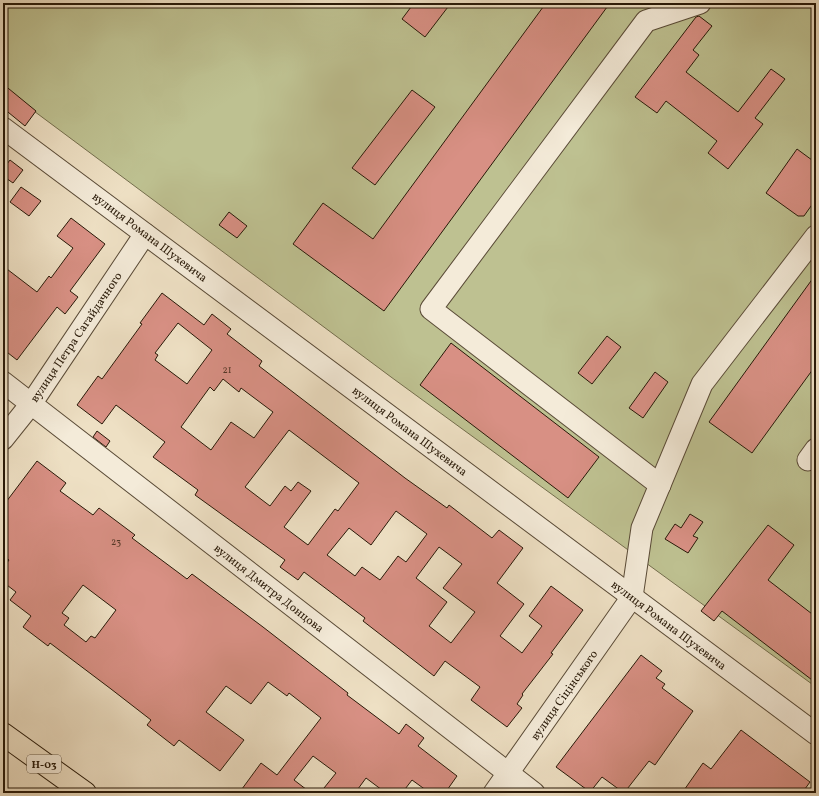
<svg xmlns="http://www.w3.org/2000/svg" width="819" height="796" viewBox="0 0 819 796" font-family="Vollkorn,serif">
<rect width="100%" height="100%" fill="#eee0c4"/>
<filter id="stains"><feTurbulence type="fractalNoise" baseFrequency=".005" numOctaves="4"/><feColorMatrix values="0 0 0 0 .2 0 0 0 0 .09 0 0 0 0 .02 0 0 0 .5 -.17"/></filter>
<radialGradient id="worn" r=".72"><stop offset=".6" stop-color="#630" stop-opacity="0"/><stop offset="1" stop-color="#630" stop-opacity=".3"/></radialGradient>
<path fill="#bec191" stroke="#736d4c" d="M3 3H816V687L391 377 3 88Z"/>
<g fill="#d89084" stroke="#281908" fill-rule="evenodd">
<path d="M414 3H451L425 37 402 19Z"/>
<path d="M546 3H610L384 311 293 244 323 203 373 239Z"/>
<path d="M699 16 712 26 693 50 699 55 686 72 738 112 771 69 785 79 755 118 763 124 728 169 708 153 717 141 666 101 657 113 635 97 696 17Z"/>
<path d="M3 84 36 111 25 126 3 108Z"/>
<path d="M412 90 435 107 375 185 352 168Z"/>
<path d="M797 149 816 163V199L804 216H798L766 193Z"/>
<path d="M10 160 23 170 13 183 3 176V169Z"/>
<path d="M21 187 41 201 29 216 10 202Z"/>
<path d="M229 212 247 226 237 238 219 225Z"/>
<path d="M71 218 105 244 70 291 78 297 65 314 57 307 17 360 3 349V266L37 292 49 276 51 278 73 248 57 236Z"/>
<path d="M816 274V365L752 453 709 422Z"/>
<path d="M162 293 204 325 212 314 231 329 227 334 262 361 259 366 405 478 447 508 449 505 492 538 499 530 523 548 497 583 524 604 500 636 522 653 542 626 529 616 551 586 583 610 551 653 553 654 546 663 522 694 523 695 517 704 522 708 507 727 471 700 480 687 445 661 434 676 363 621 365 618 304 572 298 580 280 567 285 560 195 495 198 490 153 457 165 442 116 405 102 424 77 405 98 376 102 379 142 324 140 323ZM178 323 212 350 187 384 155 360 158 355 155 353ZM223 379 239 392 241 388 273 412 254 438 231 422 211 450 181 427 210 387 214 391ZM289 430 359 483 338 511 335 509 308 545 284 527 311 491 298 482 291 491 285 486 270 506 245 487ZM396 511 427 534 406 562 398 556 380 580 362 567 355 576 327 555 349 528 371 545ZM439 547 462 564 443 588 475 612 451 643 429 626 447 602 416 578Z"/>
<path d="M607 336 621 347 592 384 578 373Z"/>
<path d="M451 343 599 457 568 498 420 385Z"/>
<path d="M655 372 668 382 643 418 629 408Z"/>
<path d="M97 431 110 441 106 447 93 437Z"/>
<path d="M37 461 66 483 60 491 93 515 99 508 135 535 132 538 187 579 192 574 263 627 348 693 347 695 399 734 406 724 424 738 418 746 457 776 445 793H430L412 780 402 793H386L366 778 355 793H320L336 773 313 756 294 780 311 793H239L261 763 277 775 321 718 289 693 287 696 268 682 251 704 226 686 206 712 244 740 220 771 179 740 174 746 147 725 151 720 111 689 50 643 48 646 23 627 31 616 10 600 16 592 3 582V568L9 560 3 555V506ZM83 585 116 610 95 638 91 636 86 642 64 625 69 618 62 613Z"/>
<path d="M690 514 703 522 693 536 698 538 688 553 665 539 675 524 681 528Z"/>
<path d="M768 525 794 545 768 580 816 617V683L722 611 714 621 701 611Z"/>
<path d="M641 655 662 671 656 678 665 684 662 688 693 711 655 765 649 761 624 793 602 777 590 792 556 767Z"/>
<path d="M741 730 810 782 802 793H682L703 763 711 769Z"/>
</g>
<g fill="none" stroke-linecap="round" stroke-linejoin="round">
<defs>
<g id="minor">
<path d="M3 128 816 734"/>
<path d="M3 382 534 793"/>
<path d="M3 439 31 404 145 234"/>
<path d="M808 460 816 449"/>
<path d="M660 485 431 309 646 21 700 3"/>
<path d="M494 793 632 597 642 528 702 384 816 236"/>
</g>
<path id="major" d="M3 734 85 793"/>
</defs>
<use href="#minor" stroke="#5a4b37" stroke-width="23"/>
<use href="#major" stroke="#281908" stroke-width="24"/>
<use href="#minor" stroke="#f4ebd9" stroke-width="21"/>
<use href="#major" stroke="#eee0c4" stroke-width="22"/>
</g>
<g text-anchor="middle" stroke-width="3.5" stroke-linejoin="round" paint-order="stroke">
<g font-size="10" fill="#543727">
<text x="227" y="373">21</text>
<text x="116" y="545">23</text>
</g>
<rect fill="#f4ebd9" stroke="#655847" stroke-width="1" x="27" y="755" width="34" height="18" rx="3"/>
<g font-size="11" font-weight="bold" fill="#281908">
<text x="44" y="768">Н-03</text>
</g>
<g font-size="12" fill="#281908" stroke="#f4ebd9">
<text transform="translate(150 237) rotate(37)" y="4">вулиця Романа Шухевича</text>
<text transform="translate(76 337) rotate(-56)" y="4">вулиця Петра Сагайдачного</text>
<text transform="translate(410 431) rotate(37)" y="4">вулиця Романа Шухевича</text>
<text transform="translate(269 588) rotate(38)" y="4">вулиця Дмитра Донцова</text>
<text transform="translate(669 625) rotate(37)" y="4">вулиця Романа Шухевича</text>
<text transform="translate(564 695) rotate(-55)" y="4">вулиця Сіцінського</text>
</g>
</g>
<rect width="819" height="796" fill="none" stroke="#eee0c4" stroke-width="16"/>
<rect x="4" y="4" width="811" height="788" fill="none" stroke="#281908" stroke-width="2"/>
<rect x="8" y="8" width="803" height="780" fill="none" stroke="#281908"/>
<rect width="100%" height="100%" filter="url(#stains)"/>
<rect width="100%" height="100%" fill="url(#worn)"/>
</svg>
